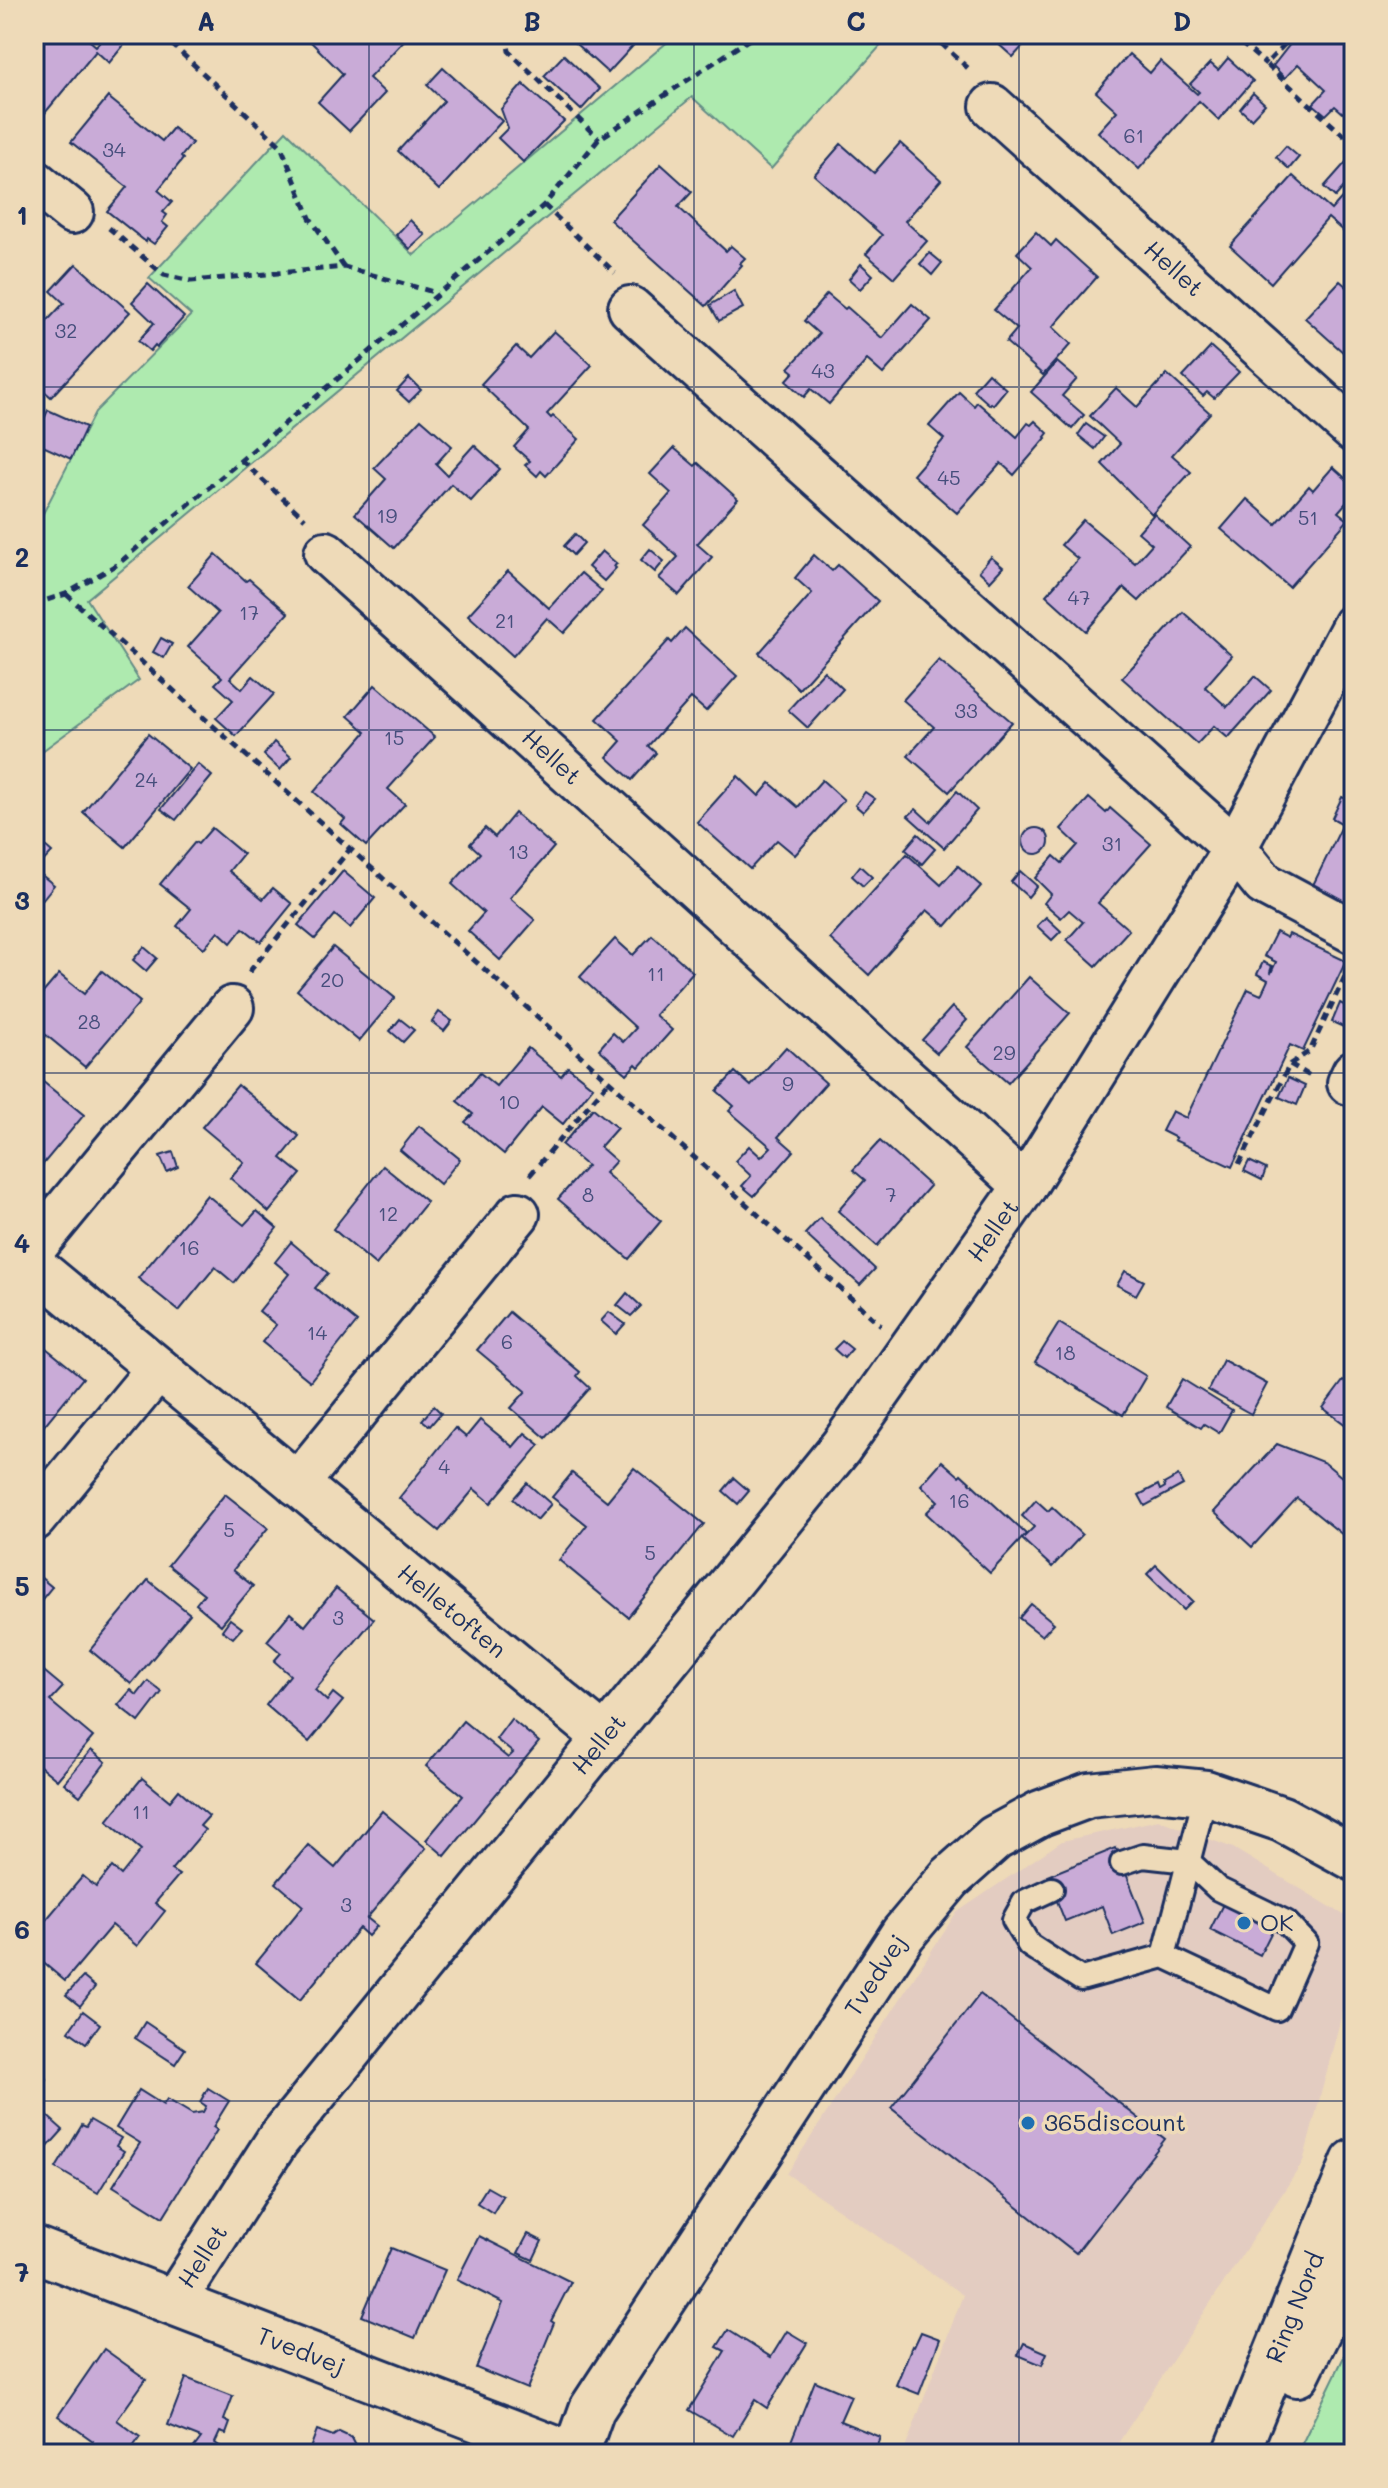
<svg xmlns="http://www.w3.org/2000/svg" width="1388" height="2488" viewBox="0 0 1388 2488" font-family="Mali,sans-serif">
<rect width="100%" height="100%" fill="#eedab8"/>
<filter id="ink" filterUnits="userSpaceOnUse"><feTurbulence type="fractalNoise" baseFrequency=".0125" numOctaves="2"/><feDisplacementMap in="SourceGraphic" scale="16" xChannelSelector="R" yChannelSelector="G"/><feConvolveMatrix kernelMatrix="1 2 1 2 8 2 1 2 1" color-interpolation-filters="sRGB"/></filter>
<g filter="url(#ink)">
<path fill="#e3ccc1" d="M1159 1820 1233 1848 1354 1921V1968L1303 2162 1111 2454H903L963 2295 787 2174 956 1913 1062 1841Z"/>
<g fill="#aeeaaf" stroke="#648c86" stroke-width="2">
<path d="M677 34H891L771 169 692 97 87 599 139 680 34 757V531L95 412 191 315 149 278 286 131 414 255Z"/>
<path d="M1354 2336V2434L1344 2454H1297Z"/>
</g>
<g fill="#c9abd7" stroke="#1b2f5e" stroke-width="2">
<path d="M43 34H82L96 46 106 34H133L109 63 96 51 40 119 34 114V45Z"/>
<path d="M316 34H410L369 78 385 93 349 131 318 102 343 74 310 41Z"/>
<path d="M565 34H640L642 36 608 73Z"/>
<path d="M987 34H1034L1013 57Z"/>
<path d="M1298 34H1350L1354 37V117L1346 109 1343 113 1335 106 1326 115 1313 104 1326 90 1298 64 1285 78 1273 66Z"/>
<path d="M1129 54 1150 73 1160 61 1197 94 1199 92 1190 84 1210 63 1218 70 1228 58 1253 81 1219 120 1199 101 1139 169 1098 132 1117 111 1096 92Z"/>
<path d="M564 55 600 89 581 110 544 76Z"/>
<path d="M443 68 502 121 439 190 398 151 444 101 427 85Z"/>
<path d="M523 84 564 121 523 162 498 138 508 128 501 109Z"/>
<path d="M1253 93 1265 104 1251 119 1240 109Z"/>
<path d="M108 97 162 141 173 128 192 143 181 157 183 159 158 190 172 202 163 212 167 215 162 222 168 227 154 244 147 239 146 242 107 211 127 187 71 142Z"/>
<path d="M900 143 941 180 905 221 927 241 894 278 866 254 882 235 814 175 841 144 874 173Z"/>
<path d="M1286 146 1299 157 1289 169 1276 157Z"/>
<path d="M1347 161 1354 168V176L1335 197 1324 187Z"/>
<path d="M661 164 692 192 678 207 726 251 731 246 745 258 740 263 742 265 706 306 610 220Z"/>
<path d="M1293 176 1331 210 1354 184V221L1344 232 1328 218 1271 283 1230 246Z"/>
<path d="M410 220 425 235 410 249 396 235Z"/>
<path d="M1036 232 1051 246 1056 240 1097 277 1053 327 1071 344 1043 375 1006 342 1017 329 994 310 1032 267 1017 253Z"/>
<path d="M930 253 942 263 932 275 920 264Z"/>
<path d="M76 264 130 312 51 397 34 382V335L64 303 51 291Z"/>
<path d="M861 264 873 275 860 289 849 279Z"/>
<path d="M1340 281 1354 293V362L1305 318Z"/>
<path d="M148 284 184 317 157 347 155 345 150 351 138 341 154 323 132 302Z"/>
<path d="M734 291 743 308 719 321 710 305Z"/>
<path d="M827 294 845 309 847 307 882 338 912 304 931 320 883 374 867 360 829 404 811 389 804 397 786 381 794 372 789 368 819 334 804 321Z"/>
<path d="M554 331 592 365 547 414 551 418 553 416 579 439 546 476 541 471 537 476 525 465 530 461 514 447 529 430 481 384 516 346 529 358Z"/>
<path d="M1211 347 1239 372 1214 398 1207 392 1203 396 1183 377Z"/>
<path d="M1057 362 1077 379 1062 396 1084 415 1072 429 1031 392Z"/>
<path d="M988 373 1006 389 993 405 991 403 990 405 973 390Z"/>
<path d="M1167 374 1210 413 1172 455 1191 472 1152 514 1102 464 1120 444 1090 416 1116 388 1137 407Z"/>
<path d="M409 378 421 390 409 402 397 391Z"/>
<path d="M959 392 974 406 977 402 1017 437 1028 423 1031 425 1035 421 1048 433 1045 437 1046 438 1014 475 1001 463 957 513 913 475 944 439 929 426Z"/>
<path d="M48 410 86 427 71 459 34 442Z"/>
<path d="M421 419 452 446 436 464 447 475 474 445 500 469 471 501 451 484 394 548 355 514 386 479 374 468Z"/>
<path d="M1086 424 1104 437 1095 449 1078 435Z"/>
<path d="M674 448 695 466 698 463 738 499 697 544 712 557 679 595 659 578 678 557 643 525 671 493 650 474Z"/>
<path d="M1333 467 1354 486V494L1338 512 1348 520 1289 587 1221 529 1247 499 1276 524 1309 486 1313 490Z"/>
<path d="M1154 514 1190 547 1139 601 1124 588 1086 631 1046 595 1078 559 1061 545 1083 520 1135 563 1152 544 1138 532Z"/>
<path d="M575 534 584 543 573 555 564 546Z"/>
<path d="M650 549 664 561 655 572 641 560Z"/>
<path d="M602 551 617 564 614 566 616 568 604 581 588 567Z"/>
<path d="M216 554 246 581 249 579 288 613 230 678 242 689 253 676 274 694 236 736 216 718 233 700 215 684 222 677 188 647 218 613 188 586Z"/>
<path d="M814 555 832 571 838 565 878 601 799 689 759 653 812 593 795 578Z"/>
<path d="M991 557 1003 567 990 581 979 571Z"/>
<path d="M508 571 549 608 581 573 602 591 564 633 547 618 513 656 468 615Z"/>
<path d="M1183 612 1232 656 1205 687 1227 707 1255 676 1271 690 1228 738 1214 726 1197 744 1122 678Z"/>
<path d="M685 628 737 676 706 711 691 698 648 746 656 753 632 780 607 757 621 741 597 719 669 640 672 643Z"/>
<path d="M161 638 172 644 164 658 153 652Z"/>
<path d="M939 660 1012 722 949 792 908 756 934 727 903 700Z"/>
<path d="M824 671 843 689 808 728 788 710Z"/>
<path d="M375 685 435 737 388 789 405 804 366 846 341 824 345 819 314 792 366 732 348 716Z"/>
<path d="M148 734 190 769 125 847 83 812Z"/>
<path d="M274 742 291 757 280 770 264 755Z"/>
<path d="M198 764 212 776 176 820 161 809Z"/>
<path d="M738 776 759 796 770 783 798 807 822 780 844 800 795 855 777 840 750 869 697 822Z"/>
<path d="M957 791 977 810 944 848 908 816 916 809 930 822Z"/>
<path d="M865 792 875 799 863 812 855 805Z"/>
<path d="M1342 797 1353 802 1354 800V908L1312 887 1343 824 1332 818Z"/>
<path d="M1089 798 1106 813 1110 808 1151 844 1098 903 1129 930 1096 966 1067 940 1083 922 1069 910 1061 918 1044 903 1051 894 1035 878 1054 856 1062 863 1078 845 1061 829Z"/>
<path d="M515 813 554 847 510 898 535 920 500 960 468 931 484 913 452 884 480 853 470 844 485 828 495 837Z"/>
<path d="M34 814 47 826 36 838 52 852 38 867 34 864Z"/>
<circle cx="1036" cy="841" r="13"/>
<path d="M212 828 243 854 229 871 263 899 273 888 292 904 261 942 243 928 231 943 218 931 204 948 177 926 191 909 160 884 195 842 198 844Z"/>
<path d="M918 834 935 849 922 864 905 849Z"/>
<path d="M907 854 941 885 958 866 981 886 946 926 927 910 869 975 830 939Z"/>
<path d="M860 866 872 877 863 886 852 876Z"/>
<path d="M34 869 54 885 34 910Z"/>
<path d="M343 871 375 898 350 928 335 915 315 939 298 925Z"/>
<path d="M1020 871 1037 886 1028 897 1011 882Z"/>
<path d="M1046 917 1061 931 1052 940 1037 926Z"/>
<path d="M1276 932 1287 938 1289 934 1346 961 1303 1051 1290 1045 1232 1167 1174 1140 1176 1138 1162 1131 1172 1111 1186 1118 1248 989 1261 995 1268 980 1257 974 1263 962 1272 966 1270 972 1271 973 1276 962 1264 956Z"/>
<path d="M652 935 693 972 655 1015 672 1030 639 1067 636 1064 627 1074 599 1049 613 1033 623 1042 636 1028 580 977 615 939 633 955Z"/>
<path d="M144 947 157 958 146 971 133 960Z"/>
<path d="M333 947 395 998 359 1041 297 990Z"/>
<path d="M102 971 140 1002 85 1067 46 1035 34 1050V987L42 994 59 974 84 994Z"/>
<path d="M1029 977 1070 1013 1008 1083 967 1047Z"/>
<path d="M1340 1003 1354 1010V1021L1350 1030 1332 1022Z"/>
<path d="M952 1007 967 1020 937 1053 922 1040Z"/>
<path d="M439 1012 452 1021 444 1031 432 1022Z"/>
<path d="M400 1019 414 1030 403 1042 390 1031Z"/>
<path d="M786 1047 826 1083 778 1137 794 1151 754 1196 742 1186 751 1176 735 1161 749 1146 761 1157 771 1147 729 1111 734 1106 717 1091 735 1072 751 1086Z"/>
<path d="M528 1048 561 1076 568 1067 593 1087 563 1124 542 1107 504 1154 465 1122 473 1114 457 1101 480 1073 496 1086Z"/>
<path d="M1288 1078 1305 1086 1297 1105 1279 1097Z"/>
<path d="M42 1081 84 1115 34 1175V1090Z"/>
<path d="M238 1085 299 1136 281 1158 301 1174 269 1212 230 1178 244 1162 202 1127Z"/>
<path d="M593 1108 617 1128 600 1147 616 1161 605 1173 661 1221 629 1259 558 1199 587 1166 562 1145Z"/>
<path d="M419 1126 460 1159 440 1184 400 1150Z"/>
<path d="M880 1141 930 1186 877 1246 838 1211 865 1180 853 1170Z"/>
<path d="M173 1152 178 1167 167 1172 160 1156Z"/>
<path d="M1249 1161 1266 1169 1262 1180 1244 1171Z"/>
<path d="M383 1166 427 1202 376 1265 333 1229Z"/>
<path d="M207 1195 244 1225 257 1211 277 1228 234 1283 215 1267 179 1311 138 1278Z"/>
<path d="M820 1218 875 1269 860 1285 805 1234Z"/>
<path d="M291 1242 328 1273 315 1288 357 1322 310 1381 262 1342 276 1325 259 1311 289 1274 275 1262Z"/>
<path d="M1125 1271 1144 1281 1136 1295 1117 1285Z"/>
<path d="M627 1293 641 1306 631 1316 617 1305Z"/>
<path d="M509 1312 580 1372 577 1376 590 1388 546 1438 511 1408 526 1391 477 1350Z"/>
<path d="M609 1312 625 1324 616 1334 601 1321Z"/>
<path d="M1059 1323 1146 1376 1123 1415 1035 1362Z"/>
<path d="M842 1341 852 1349 844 1358 834 1349Z"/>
<path d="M41 1344 83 1378 34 1438V1353Z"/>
<path d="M1223 1360 1267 1384 1251 1414 1208 1390Z"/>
<path d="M1182 1379 1232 1410 1219 1433 1204 1424 1201 1428 1166 1407Z"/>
<path d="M1343 1381 1354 1388V1431L1323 1408Z"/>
<path d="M434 1406 441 1413 430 1426 422 1420Z"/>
<path d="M480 1420 513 1447 525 1433 540 1445 491 1503 474 1489 439 1531 399 1498 455 1428 466 1437Z"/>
<path d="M1277 1444 1325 1463 1354 1487V1544L1297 1498 1252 1547 1214 1512Z"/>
<path d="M942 1461 959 1476 961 1474 1026 1534 990 1573 926 1513 938 1501 921 1485Z"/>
<path d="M634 1468 704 1524 628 1617 559 1560 587 1525 552 1497 572 1473 607 1501Z"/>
<path d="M1178 1476 1183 1485 1145 1506 1139 1495 1158 1485 1160 1490 1165 1487 1164 1484Z"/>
<path d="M734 1478 749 1491 738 1504 723 1491Z"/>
<path d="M527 1483 551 1504 537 1520 513 1499Z"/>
<path d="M225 1494 268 1528 233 1570 253 1586 221 1625 196 1604 204 1594 168 1565Z"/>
<path d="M1036 1500 1048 1511 1052 1507 1082 1535 1052 1567 1022 1539 1034 1527 1022 1516Z"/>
<path d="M1156 1565 1193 1601 1184 1610 1147 1574Z"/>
<path d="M34 1572 52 1587 34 1609Z"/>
<path d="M148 1580 190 1614 131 1684 90 1650Z"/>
<path d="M336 1588 374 1619 315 1690 327 1701 333 1693 343 1701 309 1742 266 1705 290 1675 274 1661 281 1653 267 1641 290 1613 305 1626Z"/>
<path d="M1031 1604 1054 1623 1042 1636 1019 1618Z"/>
<path d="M230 1619 242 1628 233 1638 222 1630Z"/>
<path d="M39 1667 63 1687 50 1701 93 1737 57 1780 34 1761V1674Z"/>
<path d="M148 1681 162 1692 139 1722 118 1705 131 1690 137 1695Z"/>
<path d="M511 1719 539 1742 445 1856 426 1840 463 1796 426 1766 463 1721 508 1758 513 1753 496 1739Z"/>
<path d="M91 1750 106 1762 80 1796 64 1783Z"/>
<path d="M142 1778 170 1801 179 1790 209 1816 200 1826 205 1830 171 1870 179 1875 155 1903 165 1911 137 1946 112 1925 65 1981 34 1955V1934L83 1876 96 1887 112 1867 121 1875 141 1850 107 1821Z"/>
<path d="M382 1811 426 1848 367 1918 377 1926 368 1936 359 1928 300 2000 256 1963 303 1906 276 1883 308 1845 335 1868Z"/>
<path d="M1116 1848 1145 1922 1113 1935 1102 1906 1065 1921 1047 1876Z"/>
<path d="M1229 1892 1279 1917 1260 1955 1210 1930Z"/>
<path d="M83 1977 95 1987 80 2006 66 1995Z"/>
<path d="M980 1994 1165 2139 1076 2253 891 2108Z"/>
<path d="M83 2011 100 2024 86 2043 69 2031Z"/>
<path d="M145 2022 185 2049 175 2064 135 2038Z"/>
<path d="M34 2068 46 2079 34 2091Z"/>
<path d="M208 2088 229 2101 213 2127 217 2130 163 2217 113 2186 140 2143 116 2128 139 2090 163 2105 167 2099 192 2114 203 2112 206 2106 200 2102Z"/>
<path d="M34 2104 63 2130 36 2160 34 2158Z"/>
<path d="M90 2120 121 2138 116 2146 124 2151 98 2193 56 2168 82 2125 86 2127Z"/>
<path d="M487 2187 503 2196 493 2213 477 2203Z"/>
<path d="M528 2234 542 2241 533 2260 518 2253Z"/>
<path d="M479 2236 571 2282 551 2321 554 2323 527 2389 476 2368 503 2303 457 2280Z"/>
<path d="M391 2248 445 2270 415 2338 362 2316Z"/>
<path d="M728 2330 771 2357 787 2331 807 2343 767 2408 755 2400 733 2436 689 2410 725 2351 717 2347Z"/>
<path d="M921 2332 940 2339 919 2394 896 2385 912 2346 914 2347Z"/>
<path d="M1024 2343 1047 2353 1042 2365 1018 2355Z"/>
<path d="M104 2349 146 2379 117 2420 140 2437 128 2454H84L93 2441 58 2416Z"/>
<path d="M186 2378 233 2396 224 2420 230 2423 226 2434 220 2432 215 2443 221 2447 215 2454H189L201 2438 168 2425Z"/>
<path d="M815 2381 851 2396 840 2421 880 2437 874 2454H786Z"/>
<path d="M317 2430 333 2436 339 2432 352 2438 355 2444 376 2452 379 2445 402 2454H308Z"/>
</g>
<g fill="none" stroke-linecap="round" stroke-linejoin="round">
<defs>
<g id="lane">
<path d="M1052 1889 1024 1902 1014 1920 1029 1945 1081 1979 1164 1956 1277 2009 1306 1943 1286 1922 1218 1889 1188 1861 1143 1856 1122 1863"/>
<path d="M1164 1956 1206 1793"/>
</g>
<g id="street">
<path id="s1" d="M992 106 1354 431"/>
<path d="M34 181 72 212"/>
<path d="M630 308 1235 848 1264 884 1354 932"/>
<path id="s2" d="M326 553 1025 1186"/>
<path d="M1349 1083 1354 1072"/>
<path d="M34 1248 232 1008"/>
<path id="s3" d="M34 1266 605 1738"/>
<path d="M297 1484 518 1214"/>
<path d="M34 1519 158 1369"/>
<path id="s4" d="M174 2302 277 2141 841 1447 1025 1186 1235 848 1354 625"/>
</g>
<g id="secondary">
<path id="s5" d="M34 2249 569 2454"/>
<path d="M1297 2374 1354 2258"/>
<path id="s6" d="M576 2454 592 2409 903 1934 950 1878 995 1838 1041 1813 1089 1795 1155 1788 1206 1793 1282 1819 1354 1858"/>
<path id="s7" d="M1236 2454 1354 2162"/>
</g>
</defs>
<use href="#lane" stroke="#1b2f5e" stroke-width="28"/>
<use href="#street" stroke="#1b2f5e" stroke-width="48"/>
<use href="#secondary" stroke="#1b2f5e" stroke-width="50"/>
<g stroke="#1b2f5e" stroke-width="5" stroke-dasharray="8 6" stroke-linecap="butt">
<path d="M161 34 281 146 310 218 344 267"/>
<path d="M506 34 509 51 599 139"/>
<path d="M931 34 971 71"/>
<path d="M1230 34 1266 64"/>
<path d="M1294 34 1266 64 1354 145"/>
<path d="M544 205 615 273"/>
<path d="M109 228 164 275 191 281 344 267 437 293"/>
<path d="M241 460 305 519"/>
<path d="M66 594 881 1325"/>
<path d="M34 604 66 594 118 564 544 205 599 139 757 34"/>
<path d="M249 972 350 849"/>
<path d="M1290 1064 1310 1076"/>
<path d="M1239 1164 1290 1064 1310 1051 1347 972"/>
<path d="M530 1175 609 1081"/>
</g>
<use href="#lane" stroke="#eedab8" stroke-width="22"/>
<use href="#street" stroke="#eedab8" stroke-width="42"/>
<use href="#secondary" stroke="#eedab8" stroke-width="44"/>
</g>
</g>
<path fill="none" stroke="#1b2f5e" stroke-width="2" stroke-opacity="0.55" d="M369 34V2454M694 34V2454M1019 34V2454M34 387H1354M34 730H1354M34 1073H1354M34 1415H1354M34 1758H1354M34 2101H1354"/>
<g fill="#1f6fb2" stroke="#eedab8" stroke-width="3">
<circle cx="1244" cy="1923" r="8"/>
<circle cx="1028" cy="2123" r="8"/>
</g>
<g text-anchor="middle" stroke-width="7" stroke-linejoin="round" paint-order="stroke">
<g font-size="20" fill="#464e7c">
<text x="1134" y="143">61</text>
<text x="114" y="157">34</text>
<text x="66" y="338">32</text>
<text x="823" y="378">43</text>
<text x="949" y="485">45</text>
<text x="387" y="523">19</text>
<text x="1308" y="525">51</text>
<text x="1079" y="605">47</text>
<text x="249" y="620">17</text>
<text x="505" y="628">21</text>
<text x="966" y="718">33</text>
<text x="394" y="745">15</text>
<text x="146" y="787">24</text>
<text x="1112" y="851">31</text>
<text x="518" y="859">13</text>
<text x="656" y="981">11</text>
<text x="332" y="987">20</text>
<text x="89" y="1029">28</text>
<text x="1004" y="1060">29</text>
<text x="788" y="1091">9</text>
<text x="509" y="1109">10</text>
<text x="588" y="1202">8</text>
<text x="891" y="1202">7</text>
<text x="388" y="1221">12</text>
<text x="189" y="1255">16</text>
<text x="317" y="1340">14</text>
<text x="507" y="1349">6</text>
<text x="1065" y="1360">18</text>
<text x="444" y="1474">4</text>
<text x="959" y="1508">16</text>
<text x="229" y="1537">5</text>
<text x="650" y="1560">5</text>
<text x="338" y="1625">3</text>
<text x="141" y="1819">11</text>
<text x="346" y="1912">3</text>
</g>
<g font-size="24" fill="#1b2f5e" stroke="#eedab8">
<text dy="8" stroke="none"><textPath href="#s1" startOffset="244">Hellet</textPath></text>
<text dy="8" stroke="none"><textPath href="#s2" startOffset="304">Hellet</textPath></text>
<text dy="8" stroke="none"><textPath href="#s4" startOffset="1350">Hellet</textPath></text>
<text dy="8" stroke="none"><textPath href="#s3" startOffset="542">Helletoften</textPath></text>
<text dy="8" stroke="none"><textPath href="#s4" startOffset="702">Hellet</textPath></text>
<text dy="8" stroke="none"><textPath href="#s6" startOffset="566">Tvedvej</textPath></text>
<text dy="8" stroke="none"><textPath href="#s4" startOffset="54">Hellet</textPath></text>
<text dy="8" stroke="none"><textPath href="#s7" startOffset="158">Ring Nord</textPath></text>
<text dy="8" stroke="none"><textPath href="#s5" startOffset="286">Tvedvej</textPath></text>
</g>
<g font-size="24" fill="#1b2f5e" stroke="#eedab8" text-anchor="start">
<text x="1260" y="1931">OK</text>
<text x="1044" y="2131">365discount</text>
</g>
</g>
<rect width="1388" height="2488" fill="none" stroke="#eedab8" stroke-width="88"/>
<rect x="44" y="44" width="1300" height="2400" fill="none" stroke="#1b2f5e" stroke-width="3"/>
<g font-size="26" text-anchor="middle" font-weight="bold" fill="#1b2f5e">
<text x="206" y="31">A</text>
<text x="532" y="31">B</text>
<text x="856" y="31">C</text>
<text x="1182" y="31">D</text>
<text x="22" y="225">1</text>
<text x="22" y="567">2</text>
<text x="22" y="910">3</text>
<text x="22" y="1253">4</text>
<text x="22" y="1596">5</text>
<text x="22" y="1939">6</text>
<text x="22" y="2282">7</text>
</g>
</svg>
